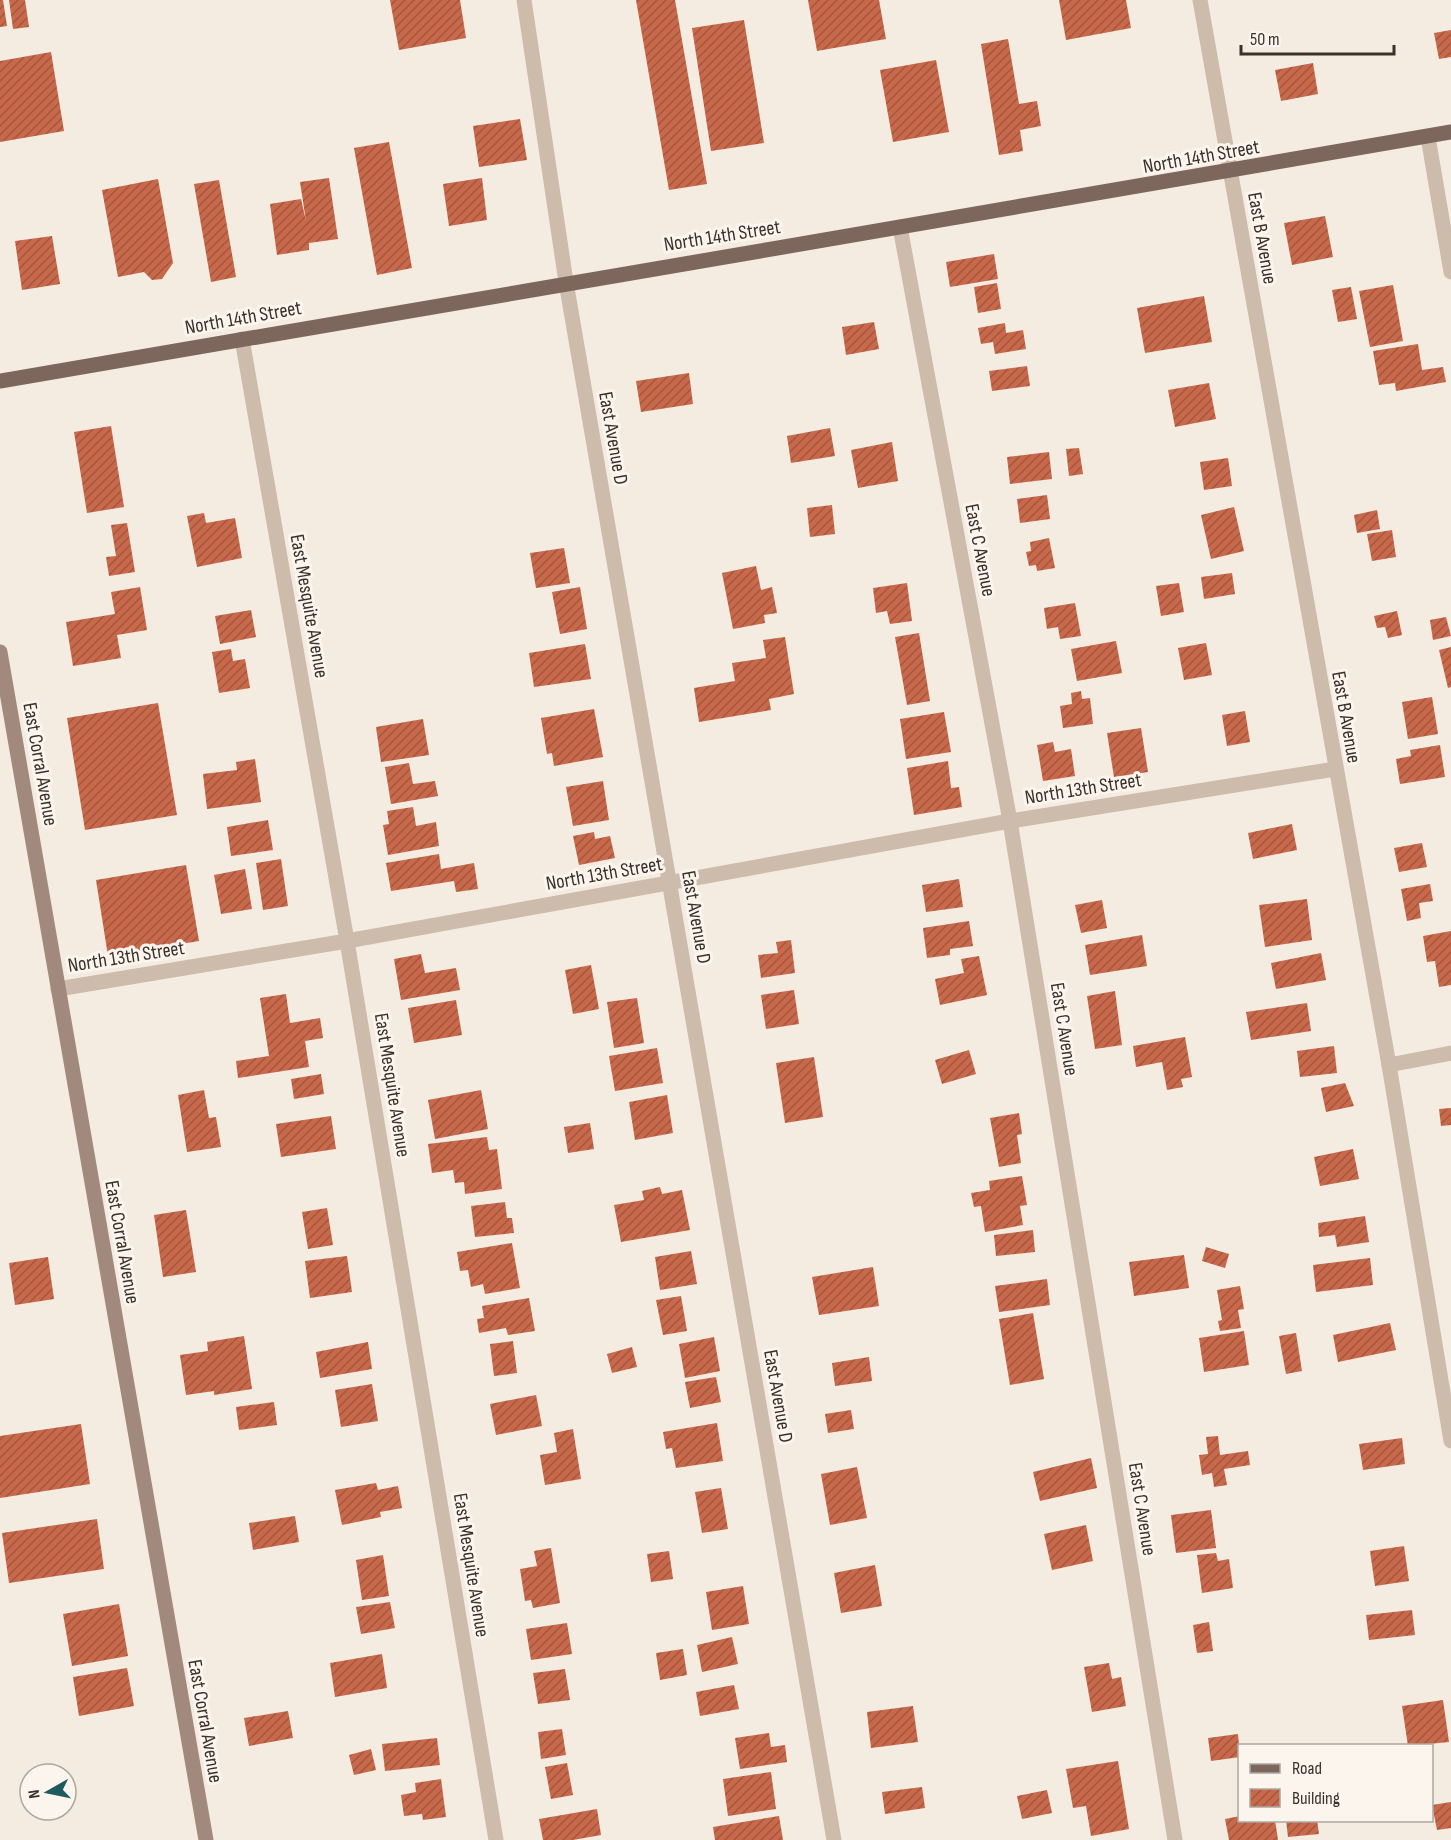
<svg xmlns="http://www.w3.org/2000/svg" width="1451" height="1840" viewBox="0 0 1451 1840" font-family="'Sofia Sans Condensed',sans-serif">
<defs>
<pattern id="building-hatch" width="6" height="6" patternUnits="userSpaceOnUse" patternTransform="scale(1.5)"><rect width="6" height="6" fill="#c8694b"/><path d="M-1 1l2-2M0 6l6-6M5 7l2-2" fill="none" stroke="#a4573f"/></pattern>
</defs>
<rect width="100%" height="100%" fill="#f4ebe1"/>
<g fill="url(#building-hatch)">
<path d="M0 0H3L7 26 0 27Z"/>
<path d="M9 0H25L29 27 13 29Z"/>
<path d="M390 0H460L466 38 399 50Z"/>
<path d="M636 0H675L707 184 669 190Z"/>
<path d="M808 0H879L886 39 817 51Z"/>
<path d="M1059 0H1126L1131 28 1066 40Z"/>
<path d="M744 20 764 143 711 151 692 28Z"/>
<path d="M1451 30V57L1439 59 1434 33Z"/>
<path d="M1008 39 1019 104 1037 101 1041 126 1020 130 1023 151 999 155 981 44Z"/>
<path d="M51 52 64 131 0 142V61Z"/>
<path d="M936 60 949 132 893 142 880 70Z"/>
<path d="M1313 63 1318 94 1281 101 1275 70Z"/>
<path d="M520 119 527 160 479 167 473 126Z"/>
<path d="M389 142 412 268 377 275 354 148Z"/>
<path d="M329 178 338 239 309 243V250L277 255 270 204 301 199 306 221 300 182Z"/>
<path d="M482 178 487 220 449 226 443 184Z"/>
<path d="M158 179 173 263 162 279 152 280 144 272 118 277 102 190Z"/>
<path d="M219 180 236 277 211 282 194 184Z"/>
<path d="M1325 216 1333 257 1292 265 1284 223Z"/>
<path d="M52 236 60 284 22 290 15 241Z"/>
<path d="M994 254 998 279 950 287 946 262Z"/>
<path d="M997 283 1001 309 978 313 974 287Z"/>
<path d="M1393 285 1403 341 1370 347 1359 291Z"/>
<path d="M1351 287 1357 319 1338 322 1332 290Z"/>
<path d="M1204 296 1212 342 1145 353 1137 308Z"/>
<path d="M874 322 879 349 846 355 842 327Z"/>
<path d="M1005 323 1006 333 1023 330 1026 349 995 354 993 342 981 344 978 328Z"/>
<path d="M1418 344 1422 370 1443 367 1446 382 1396 391 1395 383 1379 385 1373 351Z"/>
<path d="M1027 366 1030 386 992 391 989 371Z"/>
<path d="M689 373 693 404 641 412 636 381Z"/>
<path d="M1209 383 1216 419 1175 427 1168 390Z"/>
<path d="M111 426 124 507 87 513 74 432Z"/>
<path d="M830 428 835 456 791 463 787 436Z"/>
<path d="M892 442 898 481 858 488 851 450Z"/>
<path d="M1079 448 1083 474 1069 476 1066 449Z"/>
<path d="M1049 452 1052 479 1010 484 1007 457Z"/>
<path d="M1228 458 1232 486 1204 490 1200 462Z"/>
<path d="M1047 495 1050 519 1020 523 1017 499Z"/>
<path d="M832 505 835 534 810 537 807 508Z"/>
<path d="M1234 507 1244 551 1211 559 1201 515Z"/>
<path d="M1377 510 1380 529 1357 533 1354 515Z"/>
<path d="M204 513 206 523 235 518 242 558 197 567 187 516Z"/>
<path d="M127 523 135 572 109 576 106 557 116 556 111 525Z"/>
<path d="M1392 530 1396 557 1372 561 1367 534Z"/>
<path d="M1049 538 1055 568 1037 571 1036 565 1029 566 1026 552 1031 551 1030 542Z"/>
<path d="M564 548 570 583 536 588 530 553Z"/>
<path d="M756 566 761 590 772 587 777 613 764 615 765 623 733 629 722 573Z"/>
<path d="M1232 573 1235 594 1204 599 1201 577Z"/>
<path d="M907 583 912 621 890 624 887 611 876 613 873 588Z"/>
<path d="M1179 583 1184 612 1161 616 1156 586Z"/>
<path d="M140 587 147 630 117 635 121 658 73 666 66 622 115 614 111 592Z"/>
<path d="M580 587 587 629 560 634 552 592Z"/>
<path d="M1075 603 1081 636 1060 639 1058 627 1047 629 1044 608Z"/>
<path d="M251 610 256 637 220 644 215 616Z"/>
<path d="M1397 611 1402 635 1388 638 1385 627 1377 628 1374 616Z"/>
<path d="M1446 617 1451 636 1433 640 1430 620Z"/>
<path d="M919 633 930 701 907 705 895 637Z"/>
<path d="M785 637 794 694 769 699 771 710 699 722 694 688 735 681 732 663 766 658 763 640Z"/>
<path d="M1116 641 1122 673 1077 681 1071 649Z"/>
<path d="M1206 643 1212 675 1184 680 1178 648Z"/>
<path d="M585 644 591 679 534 687 529 653Z"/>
<path d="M1451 647V687L1448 688 1439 650Z"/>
<path d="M231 649 233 661 245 659 250 688 219 693 212 652Z"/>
<path d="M1081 691 1082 699 1090 698 1093 724 1063 728 1060 706 1072 704 1071 693Z"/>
<path d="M1432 697 1438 734 1408 739 1402 702Z"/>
<path d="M158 703 177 815 85 830 67 718Z"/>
<path d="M594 709 603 757 554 766 552 753 547 754 541 718Z"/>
<path d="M1245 711 1250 742 1227 746 1222 715Z"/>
<path d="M944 712 951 752 906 759 900 719Z"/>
<path d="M423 719 429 755 381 762 376 727Z"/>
<path d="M1141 728 1148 772 1114 777 1107 733Z"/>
<path d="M1053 742 1055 752 1071 749 1075 776 1043 781 1037 745Z"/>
<path d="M1440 745 1445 777 1400 784 1396 759 1411 756 1410 750Z"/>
<path d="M255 759 261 802 207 809 203 774 237 770 236 762Z"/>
<path d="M948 761 951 788 959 787 962 807 914 815 907 768Z"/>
<path d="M409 763 413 784 435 781 438 796 391 804 385 767Z"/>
<path d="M603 781 609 820 573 826 566 787Z"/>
<path d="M413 807 416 826 436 822 439 846 388 855 383 825 389 824 387 811Z"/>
<path d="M268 820 273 850 231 856 227 827Z"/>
<path d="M1292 824 1297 850 1253 859 1248 833Z"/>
<path d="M594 832 595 839 610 836 615 858 579 865 573 836Z"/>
<path d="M1422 843 1427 867 1399 872 1394 848Z"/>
<path d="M439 854 441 869 474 863 478 889 456 892 454 881 391 891 386 863Z"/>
<path d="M281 859 288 906 263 910 256 863Z"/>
<path d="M186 865 199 941 108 956 96 880Z"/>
<path d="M245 869 252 909 221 914 214 875Z"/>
<path d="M959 879 963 907 926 912 922 885Z"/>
<path d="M1430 884 1433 901 1419 903 1421 918 1407 921 1401 889Z"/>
<path d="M1307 899 1312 940 1265 947 1259 905Z"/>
<path d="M1102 900 1107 928 1081 933 1075 905Z"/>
<path d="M969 921 973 946 950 949V955L927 958 923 928Z"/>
<path d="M1451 931V985L1439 987 1435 961 1427 962 1423 936Z"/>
<path d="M1142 935 1147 966 1090 975 1085 945Z"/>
<path d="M791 940 795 973 761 978 758 955 778 953 776 942Z"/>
<path d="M1321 953 1326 980 1276 989 1271 963Z"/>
<path d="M421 954 425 973 456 968 460 990 401 1000 394 959Z"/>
<path d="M979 956 987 995 940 1005 935 979 964 973 961 959Z"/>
<path d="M591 965 599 1009 573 1014 565 970Z"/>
<path d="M794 990 799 1024 766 1029 761 995Z"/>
<path d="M1115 991 1122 1045 1095 1049 1087 996Z"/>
<path d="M286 994 290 1023 320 1018 323 1038 305 1041 309 1067 238 1078 236 1061 269 1056 260 998Z"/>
<path d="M637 998 644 1043 614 1048 607 1002Z"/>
<path d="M456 1000 462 1035 414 1043 408 1008Z"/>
<path d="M1307 1003 1311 1031 1251 1040 1246 1012Z"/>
<path d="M1185 1037 1192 1077 1181 1079 1183 1087 1167 1090 1162 1062 1136 1067 1133 1046Z"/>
<path d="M1334 1046 1337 1073 1300 1077 1297 1051Z"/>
<path d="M657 1048 663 1083 615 1091 609 1056Z"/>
<path d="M969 1050 976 1074 942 1084 935 1060Z"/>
<path d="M814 1057 823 1117 785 1123 776 1063Z"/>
<path d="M321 1074 324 1094 294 1099 291 1079Z"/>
<path d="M1345 1083 1354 1106 1326 1112 1321 1088Z"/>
<path d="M204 1090 209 1118 216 1117 221 1147 187 1152 178 1095Z"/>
<path d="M481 1090 488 1129 435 1139 428 1100Z"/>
<path d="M667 1095 673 1133 635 1140 629 1102Z"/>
<path d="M1451 1108V1125L1441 1126 1439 1109Z"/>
<path d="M1019 1113 1022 1134 1017 1135 1021 1163 999 1167 990 1118Z"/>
<path d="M331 1116 336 1149 281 1157 276 1124Z"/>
<path d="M590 1123 594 1149 568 1153 564 1127Z"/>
<path d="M487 1137 489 1150 497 1149 502 1189 465 1194 464 1182 455 1183 453 1170 432 1173 428 1144Z"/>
<path d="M1353 1149 1359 1179 1320 1186 1314 1157Z"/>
<path d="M1022 1176 1027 1205 1020 1206 1023 1225 985 1232 981 1206 974 1207 971 1193 990 1190 989 1181Z"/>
<path d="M660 1187 662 1194 682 1190 690 1230 621 1242 614 1205 644 1200 642 1191Z"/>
<path d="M505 1202 507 1218H512L514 1233 475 1237 471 1206Z"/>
<path d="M327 1208 333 1245 308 1249 302 1212Z"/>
<path d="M186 1210 196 1272 163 1277 154 1215Z"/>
<path d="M1365 1216 1369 1242 1337 1247 1335 1235 1319 1237 1318 1223Z"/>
<path d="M1033 1230 1035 1252 996 1256 994 1235Z"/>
<path d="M512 1243 520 1288 485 1294 483 1284 471 1287 468 1270 460 1271 457 1252Z"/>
<path d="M1206 1247 1229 1254 1225 1268 1202 1261Z"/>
<path d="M691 1251 697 1284 660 1290 655 1257Z"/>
<path d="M1184 1255 1189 1288 1134 1296 1129 1262Z"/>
<path d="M347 1256 352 1292 310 1298 305 1261Z"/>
<path d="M48 1257 54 1299 15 1305 9 1263Z"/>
<path d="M1370 1258 1373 1285 1316 1292 1313 1265Z"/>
<path d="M873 1267 879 1306 819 1315 812 1277Z"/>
<path d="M1047 1279 1050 1305 999 1312 995 1286Z"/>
<path d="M1240 1286 1244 1309 1238 1310 1241 1328 1220 1331 1218 1321 1222 1320 1217 1290Z"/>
<path d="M681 1296 687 1331 663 1335 656 1300Z"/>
<path d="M529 1298 535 1331 508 1335 506 1328 479 1333 477 1319 484 1318 482 1306Z"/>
<path d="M1033 1313 1044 1379 1010 1385 999 1319Z"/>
<path d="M1390 1323 1396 1350 1338 1362 1333 1335Z"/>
<path d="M1244 1331 1249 1365 1204 1372 1199 1338Z"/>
<path d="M1296 1333 1302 1371 1286 1374 1279 1336Z"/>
<path d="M244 1336 252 1389 214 1395V1391L186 1395 180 1355 208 1351 207 1342Z"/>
<path d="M714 1337 720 1371 685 1378 679 1344Z"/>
<path d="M513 1341 517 1373 494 1376 490 1344Z"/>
<path d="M368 1342 372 1369 320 1378 316 1352Z"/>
<path d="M632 1347 637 1367 612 1373 607 1354Z"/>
<path d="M869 1357 872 1381 835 1386 832 1363Z"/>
<path d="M716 1377 721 1402 690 1408 685 1382Z"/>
<path d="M372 1384 378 1421 341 1427 335 1390Z"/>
<path d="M536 1395 542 1426 496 1435 490 1404Z"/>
<path d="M274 1402 277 1425 239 1430 236 1407Z"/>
<path d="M851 1410 854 1429 828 1433 825 1414Z"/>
<path d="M717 1423 723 1461 676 1468 672 1448 666 1449 663 1432Z"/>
<path d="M81 1424 90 1484 0 1498V1436Z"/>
<path d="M573 1429 581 1479 545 1485 540 1455 557 1452 554 1433Z"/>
<path d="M1218 1436 1220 1455 1248 1451 1250 1465 1224 1469 1227 1485 1214 1487 1212 1473 1202 1475 1199 1455 1208 1454 1206 1437Z"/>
<path d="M1402 1438 1405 1464 1363 1470 1359 1444Z"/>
<path d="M1091 1458 1097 1488 1040 1501 1033 1472Z"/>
<path d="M857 1467 867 1518 830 1525 821 1474Z"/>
<path d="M376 1483 378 1490 398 1486 402 1508 380 1512 381 1517 342 1525 335 1490Z"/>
<path d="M721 1488 728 1529 702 1533 695 1492Z"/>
<path d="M1211 1510 1216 1548 1176 1553 1171 1515Z"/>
<path d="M295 1516 299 1542 253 1550 249 1523Z"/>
<path d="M97 1519 104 1569 9 1583 2 1533Z"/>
<path d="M1086 1525 1093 1561 1052 1570 1044 1534Z"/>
<path d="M1404 1546 1409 1581 1375 1586 1370 1551Z"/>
<path d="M551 1548 560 1603 533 1608 531 1600 525 1601 520 1569 537 1566 534 1551Z"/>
<path d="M669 1551 673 1579 651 1582 647 1554Z"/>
<path d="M1216 1553 1218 1561 1229 1559 1233 1588 1202 1593 1197 1555Z"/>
<path d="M383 1555 389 1596 362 1600 356 1560Z"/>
<path d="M875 1565 882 1606 841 1613 834 1573Z"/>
<path d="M743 1586 749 1624 712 1630 706 1592Z"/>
<path d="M390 1602 395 1628 361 1634 356 1607Z"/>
<path d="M119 1604 128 1656 72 1666 63 1614Z"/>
<path d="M1412 1610 1415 1635 1369 1640 1366 1615Z"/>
<path d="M1209 1622 1213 1651 1197 1653 1193 1625Z"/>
<path d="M567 1623 572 1654 531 1660 526 1629Z"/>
<path d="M732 1637 738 1664 702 1672 697 1645Z"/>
<path d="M683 1649 687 1675 660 1680 656 1653Z"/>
<path d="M382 1654 387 1688 335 1697 330 1663Z"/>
<path d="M1109 1663 1112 1679 1121 1677 1126 1706 1092 1712 1084 1667Z"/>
<path d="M127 1668 134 1706 79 1716 73 1677Z"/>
<path d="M565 1669 570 1700 538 1704 533 1673Z"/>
<path d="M734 1685 739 1709 700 1716 696 1692Z"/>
<path d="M1443 1700 1449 1742 1408 1746 1402 1706Z"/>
<path d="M913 1706 918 1742 871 1748 867 1712Z"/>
<path d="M288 1711 293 1738 249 1746 244 1718Z"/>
<path d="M562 1729 566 1755 541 1759 538 1732Z"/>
<path d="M769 1733 771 1747 785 1745 787 1762 740 1769 735 1738Z"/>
<path d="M1238 1734 1240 1757 1211 1761 1208 1738Z"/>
<path d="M437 1738 440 1765 385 1771 382 1744Z"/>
<path d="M371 1749 376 1770 354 1775 349 1755Z"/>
<path d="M1118 1761 1129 1829 1091 1836 1086 1806 1073 1808 1066 1769Z"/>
<path d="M567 1763 573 1795 551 1799 545 1767Z"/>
<path d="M771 1772 776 1809 728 1816 723 1779Z"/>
<path d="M441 1779 446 1817 423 1820 422 1814 404 1816 401 1795 416 1792 415 1783Z"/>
<path d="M922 1787 925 1808 885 1814 882 1792Z"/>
<path d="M1047 1790 1052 1813 1022 1819 1017 1796Z"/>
<path d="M1451 1802V1828L1437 1830 1432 1805Z"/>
<path d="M597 1809 601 1835 573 1840H543L539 1819Z"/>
<path d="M779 1816 783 1840H715L713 1827Z"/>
<path d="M1240 1816V1820H1275L1278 1840H1229L1225 1819Z"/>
<path d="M1286 1820H1317L1319 1834 1288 1837Z"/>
</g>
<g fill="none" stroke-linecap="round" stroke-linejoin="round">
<g stroke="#cdbbac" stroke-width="15">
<path d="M524 0 566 282 834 1840"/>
<path d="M1200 0 1389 1065 1451 1441"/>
<path d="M1428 137 1451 272"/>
<path d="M900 227 1010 821 1175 1840"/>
<path d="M242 339 347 941 496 1840"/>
<path d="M58 989 347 941 1010 821 1335 769"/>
<path d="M1389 1065 1451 1053"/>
</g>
<path stroke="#a18a7d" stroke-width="15" d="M0 652 206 1840"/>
<path stroke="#7d675c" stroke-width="15" d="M0 381C483 297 968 217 1451 132"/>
</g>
<g text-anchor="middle" stroke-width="6" stroke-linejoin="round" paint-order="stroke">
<g font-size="20" fill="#3b302b" stroke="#fbf5ee">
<text transform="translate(1201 156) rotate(-10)" y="7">North 14th Street</text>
<text transform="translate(722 235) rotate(-9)" y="7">North 14th Street</text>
<text transform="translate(1263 238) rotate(80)" y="7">East B Avenue</text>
<text transform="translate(243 317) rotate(-10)" y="7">North 14th Street</text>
<text transform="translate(614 438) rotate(80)" y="7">East Avenue D</text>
<text transform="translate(981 550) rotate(79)" y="7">East C Avenue</text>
<text transform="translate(310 606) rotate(80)" y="7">East Mesquite Avenue</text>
<text transform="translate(1347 717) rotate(80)" y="7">East B Avenue</text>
<text transform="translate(41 764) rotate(80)" y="7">East Corral Avenue</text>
<text transform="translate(1083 788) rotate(-9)" y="7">North 13th Street</text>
<text transform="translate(604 873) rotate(-10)" y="7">North 13th Street</text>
<text transform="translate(697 917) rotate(80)" y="7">East Avenue D</text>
<text transform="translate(126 956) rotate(-9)" y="7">North 13th Street</text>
<text transform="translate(1065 1029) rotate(81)" y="7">East C Avenue</text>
<text transform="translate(393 1085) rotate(81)" y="7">East Mesquite Avenue</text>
<text transform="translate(123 1242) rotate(80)" y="7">East Corral Avenue</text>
<text transform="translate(779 1396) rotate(80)" y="7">East Avenue D</text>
<text transform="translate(1143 1509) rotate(81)" y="7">East C Avenue</text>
<text transform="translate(472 1565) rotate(81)" y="7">East Mesquite Avenue</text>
<text transform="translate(206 1721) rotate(80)" y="7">East Corral Avenue</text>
</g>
</g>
<rect x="1238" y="1744" width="195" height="78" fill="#fbf5ee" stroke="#aea6a0" stroke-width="1.5"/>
<rect x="1250" y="1764" width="30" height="9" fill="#7d675c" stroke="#aea6a0" stroke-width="1.5"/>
<text x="1292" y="1774" font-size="18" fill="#3b302b">Road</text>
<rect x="1250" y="1789" width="30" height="18" fill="url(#building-hatch)" stroke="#aea6a0" stroke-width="1.5"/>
<text x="1292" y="1804" font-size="18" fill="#3b302b">Building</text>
<g transform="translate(48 1792) rotate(261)"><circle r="28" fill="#fbf5ee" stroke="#aea6a0" stroke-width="1.5"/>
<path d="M0-4.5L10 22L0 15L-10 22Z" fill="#1f5a5e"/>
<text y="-9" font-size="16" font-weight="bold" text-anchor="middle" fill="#3b302b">N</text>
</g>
<path d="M1241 45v9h153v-9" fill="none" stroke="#3b302b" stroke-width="3"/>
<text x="1250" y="45" font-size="18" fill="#3b302b" stroke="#fbf5ee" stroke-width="4.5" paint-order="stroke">50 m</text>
</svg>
